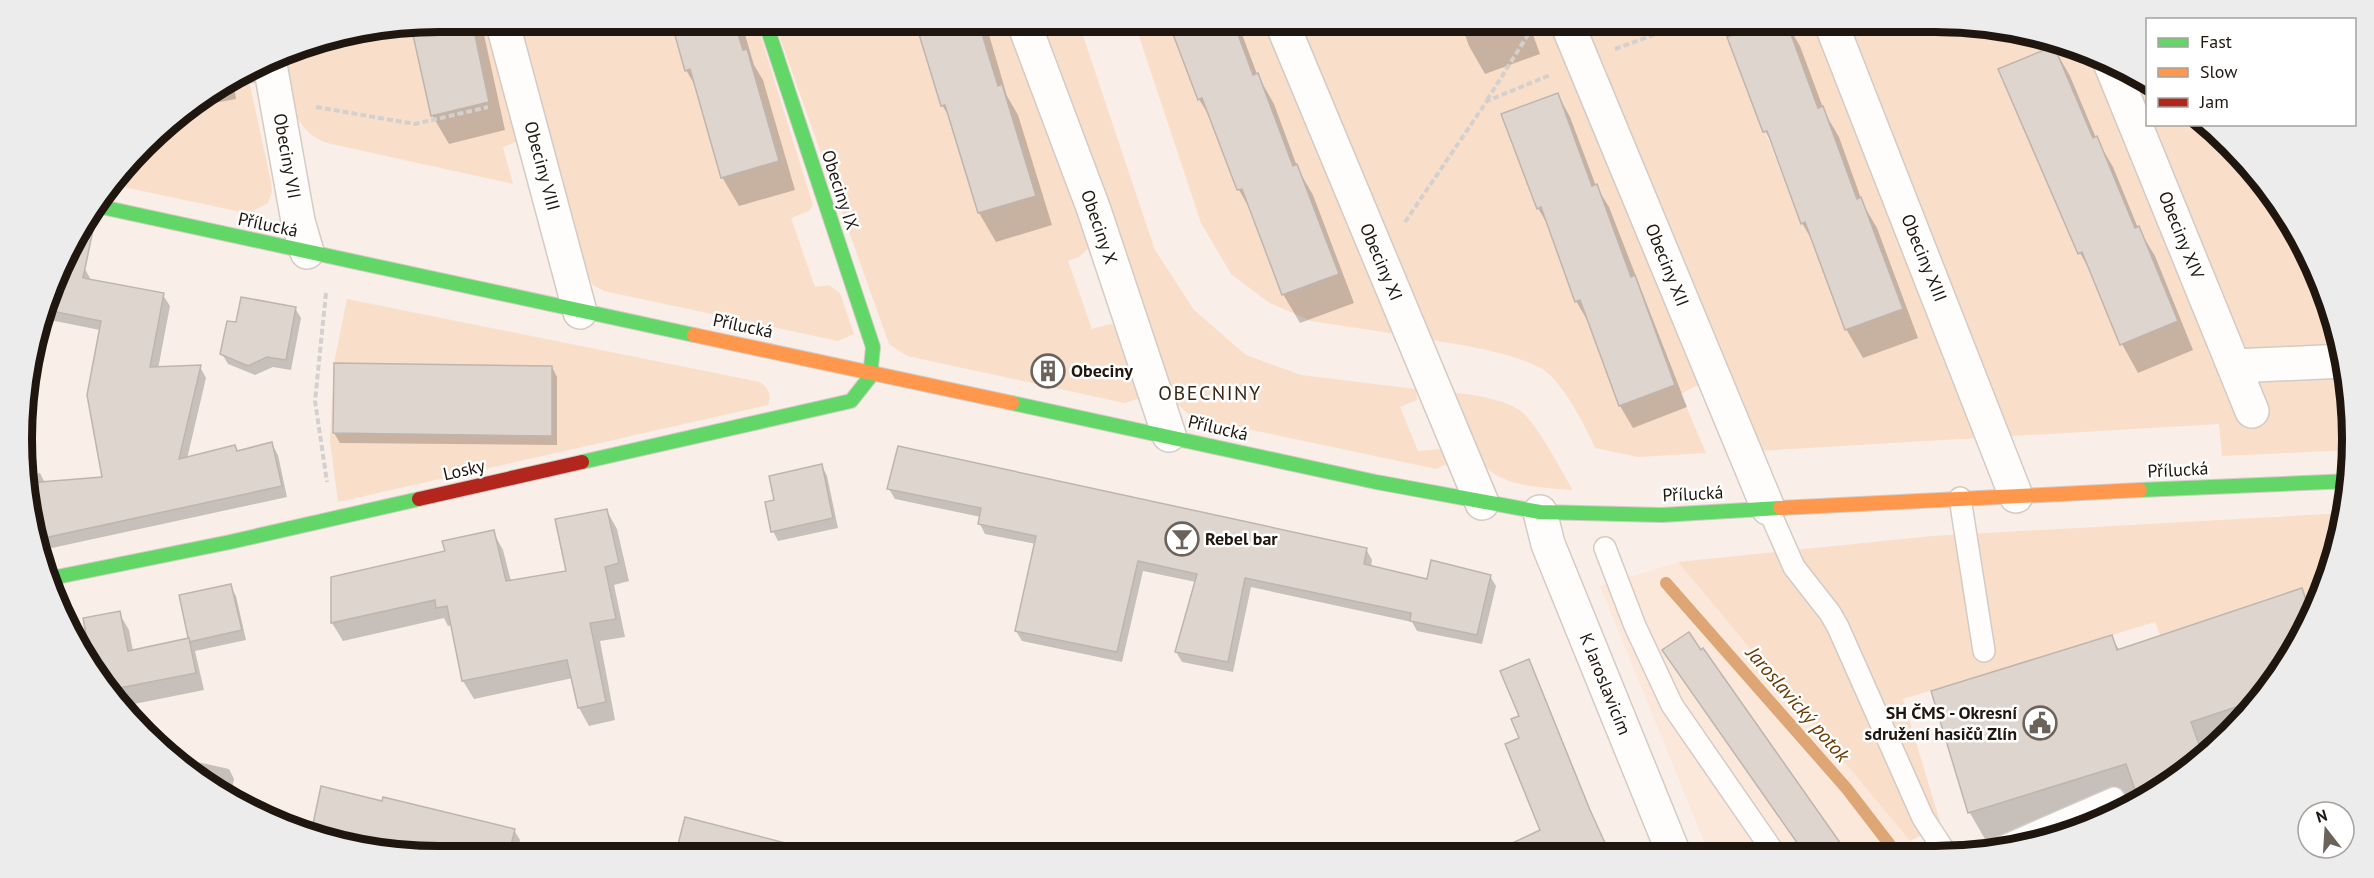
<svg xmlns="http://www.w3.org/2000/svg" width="2374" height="878" viewBox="0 0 2374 878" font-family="'PT Sans',sans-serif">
<rect width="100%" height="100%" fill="#f9efe8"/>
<path fill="#fce8da" d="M1678 562 1910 841 1920 854H1709L1600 586Z"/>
<g fill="#f9deca">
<path d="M439 21H492L521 140 503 147 513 184 327 143C288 129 289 89 282 54L304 43Z"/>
<path d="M514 21H756L813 205 809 211 791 218 815 287 829 285 840 293 854 334 838 341 604 291 593 285 585 272Z"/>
<path d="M774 21H1011L1090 247 1079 257 1068 261 1092 329 1110 324 1116 325 1140 398 1125 403 907 356 889 344Z"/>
<path d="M1030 21H1078L1155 250 1194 310 1246 355 1301 375 1416 389 1417 400 1400 407 1418 451 1442 449 1451 462 1436 469 1200 419 1187 413 1172 399Z"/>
<path d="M1134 21H1269L1402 335 1311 321 1268 302 1231 274 1201 223Z"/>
<path d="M1289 21H1553L1702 383 1681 394 1706 453 1638 457 1595 448C1586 427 1561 379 1541 368 1510 352 1458 344 1424 339Z"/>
<path d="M1579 21H1768L1756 25 1755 22 1737 25 1739 32 1728 37 1801 223 1805 222 1845 330 1903 308 1861 198 1857 199 1822 106 1818 108 1786 21C1870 21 1960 16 2043 35 2079 43 2116 62 2147 81L2148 124 2208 125 2249 164 2297 230 2331 305 2349 385 2352 450 2222 456 2219 424 1758 451Z"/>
<path d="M247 71 271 182 272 192 268 203 251 212H241L114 185C145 147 179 97 230 87V77Z"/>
<path d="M347 299 760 382C768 388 772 395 768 405L338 502 330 442 334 363Z"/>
<path d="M1446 392C1469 394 1497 397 1518 409 1536 420 1561 471 1573 490 1478 484 1483 472 1446 392Z"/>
<path d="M2344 513 2339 548 2309 613 2301 589 2160 635 2155 622 1903 699 1941 825 1910 841 1678 562 1932 536Z"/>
</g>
<g fill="#0003">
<path d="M439 21H481L505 130 449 144 432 115 412 25Z"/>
<path d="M672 21H741L754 65 763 80 795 190 739 206 722 177 696 87 686 70Z"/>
<path d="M915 21H985L1007 96 1018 115 1052 225 996 242 979 213 953 123 942 105Z"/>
<path d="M1169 21H1237L1257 74 1274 104 1298 169 1313 195 1354 303 1300 323 1283 294 1255 218 1239 190 1215 126 1199 99Z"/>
<path d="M1460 21H1528L1540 54 1485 74 1469 46Z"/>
<path d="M1772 21H1785L1800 46 1825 113 1839 137 1863 204 1877 228 1918 338 1863 358 1846 329 1816 247 1802 223 1775 148 1765 131Z"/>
<path d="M2054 48 2070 76 2096 138 2113 167 2138 228 2155 256 2193 350 2138 373 2122 344 2096 281 2080 253Z"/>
<path d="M259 64 258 82 234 86 236 99 187 108 230 77Z"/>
<path d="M1558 95 1570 117 1596 186 1609 207 1687 407 1633 428 1620 406 1589 323 1576 301 1549 227 1538 208Z"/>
<path d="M61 264 85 269 91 280 163 295 170 306 158 369 200 367 206 378 187 459 237 452 272 444 278 455 287 497 38 551 29 521 28 476 40 473 45 483 104 478 100 330 40 318Z"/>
<path d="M295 308 301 318 291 370 273 367 255 375 228 364 222 354Z"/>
<path d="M552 367 557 377V445L340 443 334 433Z"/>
<path d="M822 466 827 476 838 528 778 541 773 531 776 501Z"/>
<path d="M889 489 1366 549 1372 560 1371 567 1428 581 1490 576 1496 586 1482 644 1417 631 1412 622 1251 587 1233 672 1182 662 1176 652 1196 582 1143 571 1122 662 1022 641 1016 631 1036 544 985 534 980 524 981 517 895 499Z"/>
<path d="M607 511 617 529 629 581 614 585 625 637 600 641 615 720 589 726 579 708 573 678 474 699 463 681 452 625 448 626 444 618 343 641 332 623 446 552 493 532 503 550 511 581 568 572Z"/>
<path d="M230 586 236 596 246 640 195 651 204 690 124 706 95 675 119 613 129 630 133 651 190 639Z"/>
<path d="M2301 590 2312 607 2283 671 2210 753 2137 803 1990 848 1970 813 1933 692 2111 637 2120 651Z"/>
<path d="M1534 671 1595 822 1610 854H1524L1542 831 1521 739V717Z"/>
<path d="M175 757 229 769 234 779 230 799 185 771Z"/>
<path d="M686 819 756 845 753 856H676Z"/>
<path d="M314 824 514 830 520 840 516 857H439L320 833Z"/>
</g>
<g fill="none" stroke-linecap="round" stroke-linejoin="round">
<path stroke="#dfa675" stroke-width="12" d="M1666 583 1847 789 1897 854"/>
</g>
<g fill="#ded5ce" stroke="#beb5ae" stroke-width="1.5">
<path d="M439 21H472L489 102 431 116 411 26Z"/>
<path d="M671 21H734L743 50 747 49 779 161 721 178 690 69 685 71Z"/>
<path d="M915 21H978L998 86 1002 84 1036 196 978 213 945 105 941 106Z"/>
<path d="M1168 21H1233L1253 75 1258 73 1293 166 1297 164 1339 274 1282 295 1242 189 1237 190 1202 98 1198 100Z"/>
<path d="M1768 21H1786L1818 108 1823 106 1857 199 1861 197 1903 309 1845 330 1805 222 1801 224 1767 131 1763 132 1727 37Z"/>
<path d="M2054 46 2093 138 2097 136 2135 228 2139 226 2178 321 2120 345 2082 252 2078 254 1998 69Z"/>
<path d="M1558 93 1592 186 1597 184 1631 277 1635 275 1675 385 1619 406 1580 300 1575 302 1541 207 1537 209 1501 114Z"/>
<path d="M85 220 94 225 83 278 164 293 150 367 201 365 179 459 235 445 237 451 272 442 282 486 35 540 29 521 28 483 102 477 87 395 101 321 42 309 77 230Z"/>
<path d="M241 297 296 307 286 360 267 357 248 366 220 354 227 321 236 322Z"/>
<path d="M334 363 552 366V436L333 433Z"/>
<path d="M898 446 1367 548 1364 564 1427 579 1431 560 1491 575 1477 635 1410 621 1411 613 1245 578 1228 662 1175 652 1197 574 1138 561 1117 652 1015 631 1036 536 978 524 981 508 887 489Z"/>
<path d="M822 464 833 518 771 532 765 502 774 500 769 476Z"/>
<path d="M607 509 619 563 605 567 616 619 590 623 606 702 578 708 567 660 462 681 447 606 436 608 435 600 331 623V577L445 551 442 541 494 530 506 581 566 571 555 519Z"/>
<path d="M231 584 242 630 189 642 179 595Z"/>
<path d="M2302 588 2310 612 2283 671 2257 700 2191 722 2204 758 2139 801 2126 764 1968 813 1931 691 2112 635 2117 650Z"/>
<path d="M120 611 128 651 189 638 196 673 109 690 93 673 83 618Z"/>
<path d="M1689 632 1701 650 1703 648 1848 854H1805L1662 650Z"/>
<path d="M1529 659 1590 810 1610 854 1487 855 1540 830 1505 744 1519 738 1511 719 1519 716 1500 671Z"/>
<path d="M321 786 382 801 383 797 515 829 508 857H439L330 843 317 838 321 826 313 824Z"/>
<path d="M685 817 797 846 795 856H675Z"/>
</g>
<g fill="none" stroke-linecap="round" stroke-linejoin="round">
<defs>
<g id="lane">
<path d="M1960 498 1984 651"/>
<path d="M1768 508 1794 567 1830 613 1838 627 1923 818 1946 853"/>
<path d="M1605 548 1635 626 1672 705 1775 854"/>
<path d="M1988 853 2114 798"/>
</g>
<g id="street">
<path d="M502 21 580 312"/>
<path d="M1023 21 1094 210 1169 435"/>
<path d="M1281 21 1482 503"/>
<path d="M1566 21 1768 508"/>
<path d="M1830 21 2016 496"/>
<path d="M269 59 298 221 307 252"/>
<path d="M2109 60 2252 411"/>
<path d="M2235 366 2344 361"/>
<path d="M1540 512 1548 544 1674 854"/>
</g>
<g id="fast">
<path d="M97 206 694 335"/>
<path d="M1012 403 1376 482 1540 512 1662 515 1780 508"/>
<path d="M582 462 851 401 870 377 873 347 765 21"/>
<path d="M2140 490 2350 481"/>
<path d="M47 579 230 542 419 499"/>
</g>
<g id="slow">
<path d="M694 335 1012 403"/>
<path d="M1780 508 2140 490"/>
</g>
<path id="jam" d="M419 499 582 462"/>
</defs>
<use href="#lane" stroke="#d4cbc4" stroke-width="24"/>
<use href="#street" stroke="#d4cbc4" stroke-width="36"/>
<use href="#fast" stroke="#d4cbc4" stroke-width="16"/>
<use href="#slow" stroke="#d4cbc4" stroke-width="16"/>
<use href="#jam" stroke="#d4cbc4" stroke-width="16"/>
<g stroke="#d3d0ce" stroke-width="4" stroke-dasharray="6 3" stroke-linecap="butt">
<path d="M1615 49 1691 21"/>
<path d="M1487 100 1531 30"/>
<path d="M316 107 415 124 488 107"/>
<path d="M1405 222 1487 101 1550 75"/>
<path d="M326 293 315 401 327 482"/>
</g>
<use href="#lane" stroke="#fefdfc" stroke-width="21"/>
<use href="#street" stroke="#fefdfc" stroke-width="33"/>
<use href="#fast" stroke="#63d668" stroke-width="14"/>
<use href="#slow" stroke="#ff974d" stroke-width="14"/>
<use href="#jam" stroke="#b3261e" stroke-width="14"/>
</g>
<defs>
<symbol id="building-ring" viewBox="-11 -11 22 22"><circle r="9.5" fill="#fff" stroke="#6b625b" stroke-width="1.5"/><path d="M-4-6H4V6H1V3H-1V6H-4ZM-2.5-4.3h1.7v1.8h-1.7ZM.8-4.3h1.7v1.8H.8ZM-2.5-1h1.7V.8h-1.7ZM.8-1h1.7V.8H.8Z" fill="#6b625b"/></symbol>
<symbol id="bar-ring" viewBox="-11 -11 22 22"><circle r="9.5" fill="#fff" stroke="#6b625b" stroke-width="1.5"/><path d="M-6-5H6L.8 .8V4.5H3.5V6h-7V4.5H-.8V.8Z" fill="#6b625b"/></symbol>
<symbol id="civic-ring" viewBox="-11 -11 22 22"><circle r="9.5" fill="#fff" stroke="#6b625b" stroke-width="1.5"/><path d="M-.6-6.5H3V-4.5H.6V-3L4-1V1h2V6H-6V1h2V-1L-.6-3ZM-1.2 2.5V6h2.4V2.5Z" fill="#6b625b"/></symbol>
</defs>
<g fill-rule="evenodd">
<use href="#building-ring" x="1029" y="352" width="38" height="38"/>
<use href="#bar-ring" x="1163" y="520" width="38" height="38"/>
<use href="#civic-ring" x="2021" y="704" width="38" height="38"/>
</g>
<g text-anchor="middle" stroke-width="5" stroke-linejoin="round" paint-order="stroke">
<g font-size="18" fill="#1f160f" stroke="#fff">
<text transform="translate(287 156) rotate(80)" y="6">Obeciny VII</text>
<text transform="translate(542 166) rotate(75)" y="6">Obeciny VIII</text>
<text transform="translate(840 190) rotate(72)" y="6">Obeciny IX</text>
<text transform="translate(268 225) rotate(12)" y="6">Přílucká</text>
<text transform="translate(1099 227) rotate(71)" y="6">Obeciny X</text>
<text transform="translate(2181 235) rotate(68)" y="6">Obeciny XIV</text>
<text transform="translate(1924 258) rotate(68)" y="6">Obeciny XIII</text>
<text transform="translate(1381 262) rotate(67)" y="6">Obeciny XI</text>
<text transform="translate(1667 265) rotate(68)" y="6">Obeciny XII</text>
<text transform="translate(743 326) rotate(12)" y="6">Přílucká</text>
<text transform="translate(1218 428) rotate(13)" y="6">Přílucká</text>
<text transform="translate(464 470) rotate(-13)" y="6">Losky</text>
<text transform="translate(2178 470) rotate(-3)" y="6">Přílucká</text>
<text transform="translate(1693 494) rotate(-3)" y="6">Přílucká</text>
<text transform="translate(1605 684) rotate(68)" y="6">K Jaroslavicím</text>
</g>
<g font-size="18" font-weight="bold" fill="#1f160f" stroke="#fff" text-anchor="start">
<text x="1071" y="377">Obeciny</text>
<text x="1205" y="545">Rebel bar</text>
<text x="2017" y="719" text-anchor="end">SH ČMS - Okresní<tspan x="2017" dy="21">sdružení hasičů Zlín</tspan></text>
</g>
<g font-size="20" letter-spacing="1.5" fill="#3b2717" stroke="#fff">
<text x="1210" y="400">OBECNINY</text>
</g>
<g font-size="20" font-style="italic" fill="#6c3903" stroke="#fff">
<text transform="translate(1798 704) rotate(49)" y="7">Jaroslavický potok</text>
</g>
</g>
<path d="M0 0H2374V878H0ZM439 32H1935A407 407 0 0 1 2342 439V439A407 407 0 0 1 1935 846H439A407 407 0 0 1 32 439V439A407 407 0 0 1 439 32Z" fill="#edecec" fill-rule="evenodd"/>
<path fill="none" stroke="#1f160f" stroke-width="8" d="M439 32H1935A407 407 0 0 1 2342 439V439A407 407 0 0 1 1935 846H439A407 407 0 0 1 32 439V439A407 407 0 0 1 439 32Z"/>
<rect x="2146" y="18" width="210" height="108" fill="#ffffff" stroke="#a5a29f" stroke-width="1.5"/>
<rect x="2158" y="38" width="30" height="9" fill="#63d668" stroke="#a5a29f" stroke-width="1.5"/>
<text x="2200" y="48" font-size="18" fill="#1f160f">Fast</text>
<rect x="2158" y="68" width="30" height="9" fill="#ff974d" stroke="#a5a29f" stroke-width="1.5"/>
<text x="2200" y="78" font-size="18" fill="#1f160f">Slow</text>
<rect x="2158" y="98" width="30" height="9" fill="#b3261e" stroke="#a5a29f" stroke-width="1.5"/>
<text x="2200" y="108" font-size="18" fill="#1f160f">Jam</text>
<g transform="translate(2326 830) rotate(343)"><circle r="28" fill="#ffffff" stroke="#a5a29f" stroke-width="1.5"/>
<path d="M0-4.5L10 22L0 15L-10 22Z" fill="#6b625b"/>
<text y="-9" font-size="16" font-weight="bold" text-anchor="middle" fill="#1f160f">N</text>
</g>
</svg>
